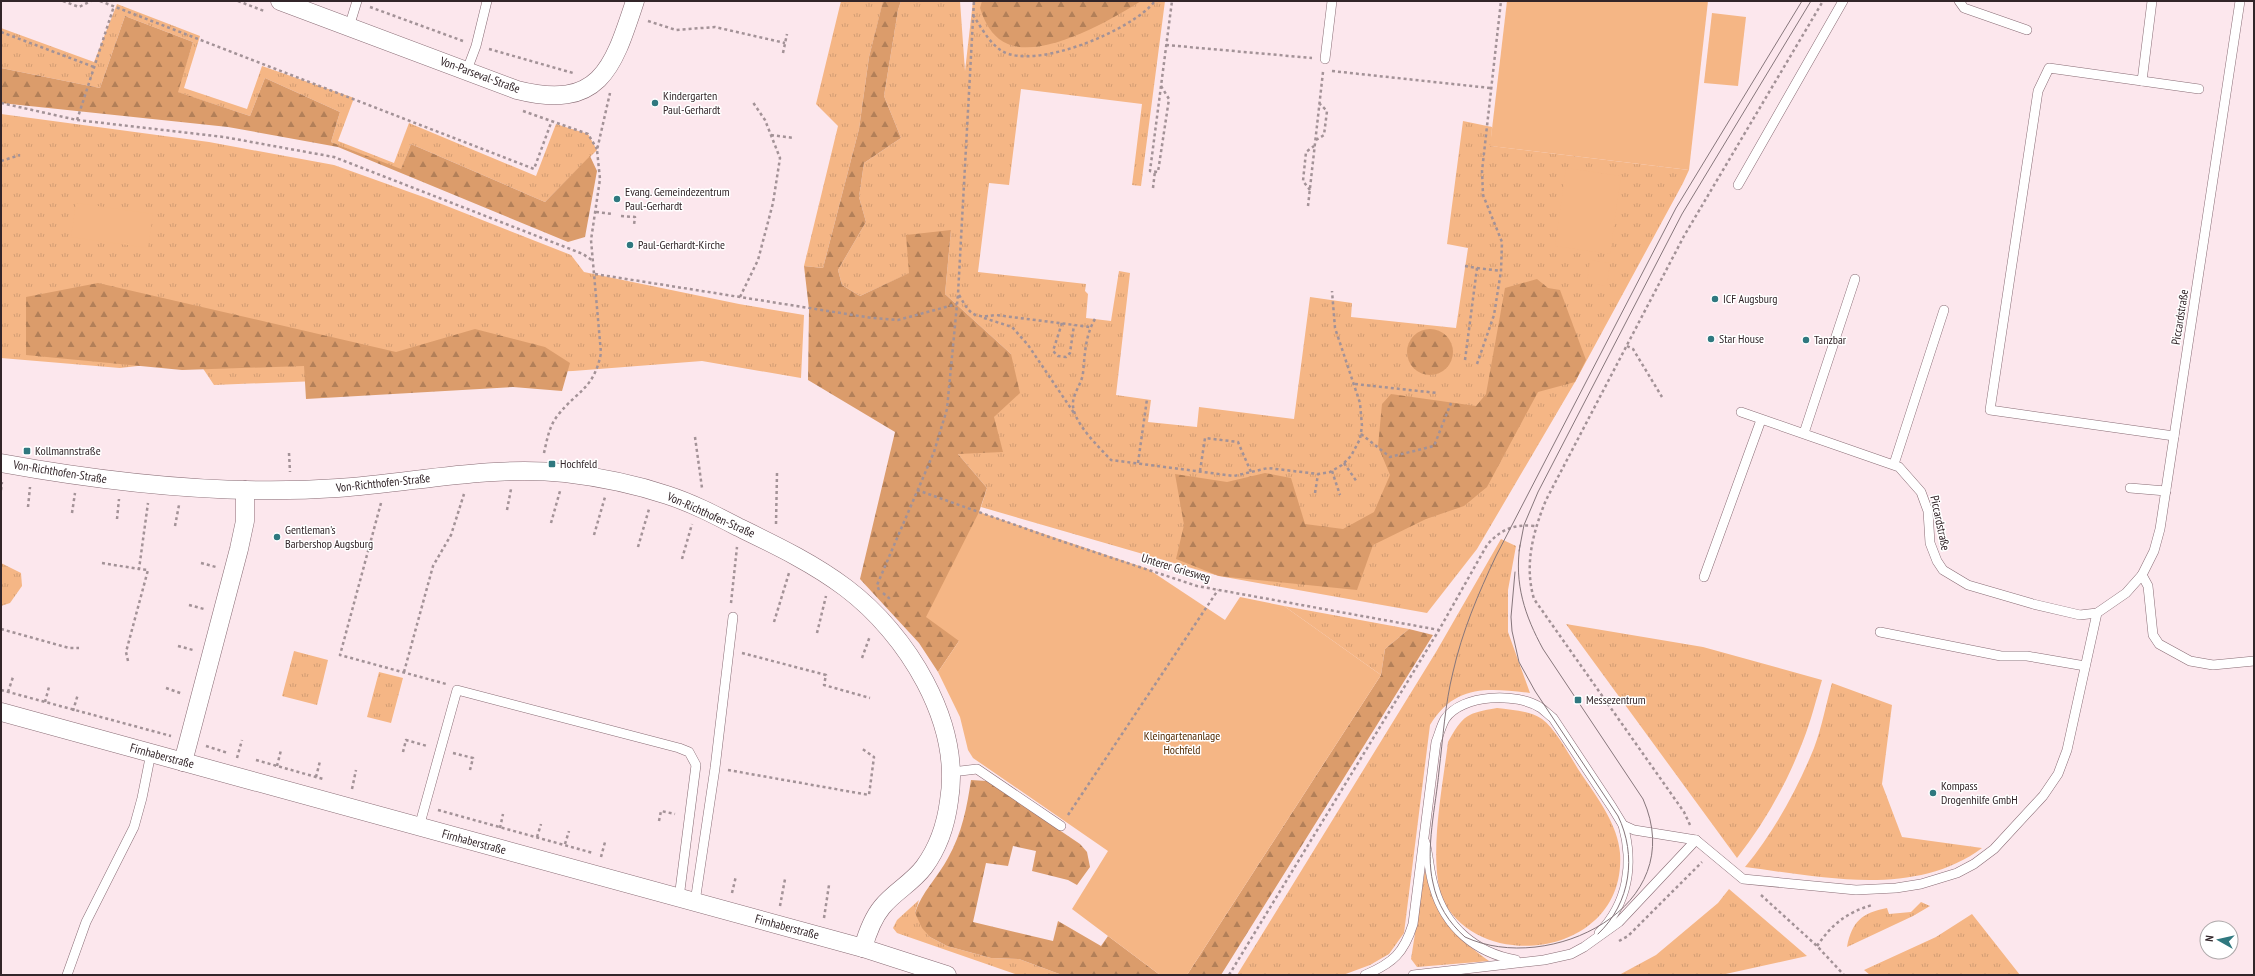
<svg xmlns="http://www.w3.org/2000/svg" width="2255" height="976" viewBox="0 0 2255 976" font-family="'PT Sans Narrow',sans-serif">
<defs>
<pattern id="grass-tufts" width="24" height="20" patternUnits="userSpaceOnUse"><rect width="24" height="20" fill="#f5b685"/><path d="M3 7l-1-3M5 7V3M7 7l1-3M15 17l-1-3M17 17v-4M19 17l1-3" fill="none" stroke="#d29c73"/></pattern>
<pattern id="forest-firs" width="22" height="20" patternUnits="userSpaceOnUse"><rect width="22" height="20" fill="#db9c6b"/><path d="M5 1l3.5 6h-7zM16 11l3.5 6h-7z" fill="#b27f58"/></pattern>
</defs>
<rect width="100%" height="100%" fill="#fce7ed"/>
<g fill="url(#grass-tufts)">
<path d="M841 1 883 2 869 57 859 129 823 268 804 266 838 126 816 104Z"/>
<path d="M901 1H960L965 71 973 1H1165L1141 186 1132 185 1142 104 1021 89 1009 185 989 183 978 272 1086 284 1085 291 1088 294 1086 318 1111 321 1119 271 1130 273 1116 395 1151 400 1148 422 1197 427 1199 407 1294 419 1310 297 1352 303 1351 317 1456 328 1468 248 1447 244 1463 121 1492 127 1491 146 1689 170 1683 183 1575 382 1477 549 1427 613 1219 576 981 507 987 488 958 454 994 417 1011 354 945 294 951 230 910 273 860 296 842 285 838 270 866 222 859 197 864 163 901 138 884 96 898 10Z"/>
<path d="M117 4 200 36 184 88 247 109 262 66 354 98 338 141 394 163 409 123 536 176 556 124 588 134 597 150 545 202 411 144 401 170 331 142 340 112 265 78 250 116 177 92 193 42 125 16 100 88 1 68V28L94 62Z"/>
<path d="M1 114 209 142 334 165 429 199 571 255 584 272 739 304 804 315 801 378 702 361 573 371 214 385 202 367 165 363 120 368 1 358Z"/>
<path d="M1501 539 1516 546 1508 590V632L1530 693C1488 688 1455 684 1430 725L1404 933 1389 954 1370 965 1343 975H1237L1436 652Z"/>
<path d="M1 563 21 573 22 586 10 603 1 606Z"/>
<path d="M1284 606 1409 629 1385 649 1381 675Z"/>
<path d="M1566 624 1703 647 1822 680C1816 700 1811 721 1803 741 1787 783 1765 822 1737 858Z"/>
<path d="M294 651 328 660 317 705 282 696Z"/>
<path d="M379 672 403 678 391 723 367 717Z"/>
<path d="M1832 683 1892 705 1882 784 1902 837 1982 848C1915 898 1822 877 1745 867 1774 832 1797 790 1814 748 1822 727 1826 704 1832 683Z"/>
<path d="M1497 708C1511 710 1529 710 1542 719 1557 730 1571 759 1582 775 1597 797 1618 825 1620 853 1627 957 1478 976 1442 898 1428 857 1443 785 1448 742 1463 715 1467 713 1497 708Z"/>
<path d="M1425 870C1435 918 1451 933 1489 961L1417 967 1411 959Z"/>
<path d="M1729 889 1807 956 1721 975H1619L1656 955 1718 903Z"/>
<path d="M919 900 915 913 930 937 947 946 991 958 1019 959 1062 975H1018L897 933 893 928 897 920Z"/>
<path d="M1921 902 1930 906 1913 916 1847 947C1852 921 1862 913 1887 908L1889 914 1911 912Z"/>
<path d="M1972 914 2020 975H1870L1864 970 1936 937Z"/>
</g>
<g fill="url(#forest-firs)">
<path d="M883 1H901L898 10 884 96 901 138 864 163 859 197 866 222 838 270 842 285 860 296 909 273 906 235 951 230 945 294 1011 354 1020 393 994 417 1003 452 958 454 987 488 979 512 959 641 938 672 919 643 860 579 895 432 808 380 809 309 804 266 823 268 859 129 869 57Z"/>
<path d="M982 1H1141C1111 20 1033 66 999 39 989 31 984 20 980 8Z"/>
<path d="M125 16 193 42 178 92 250 116 265 78 340 112 331 142 401 169 411 144 545 202 590 156 597 171 585 237 568 242 338 147 228 127 1 103V68L100 88Z"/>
<path d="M1537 279 1548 288 1560 290 1586 360 1575 382 1538 392 1487 487 1464 506 1426 519 1373 545 1357 590 1219 576 1176 559 1184 525 1175 474 1227 482 1265 473 1291 478 1305 524 1343 529 1374 512 1390 475 1378 446 1382 404 1391 394 1476 406 1486 394 1505 288Z"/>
<path d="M98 283 396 352 475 329 545 347 570 363 562 391 513 387 306 399 304 366 182 370 26 355V297Z"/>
<circle cx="1430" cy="352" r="23"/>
<path d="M1409 629 1433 635 1221 975H1187L1381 675 1385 649Z"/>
<path d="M971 780 987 781 1080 844 1087 852 1090 867 1077 885 1068 880 1032 871 1036 851 1013 846 1008 866 986 863 973 922 1053 941 1058 921 1101 946 1108 936 1160 975H1062L1019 959 991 958 947 946 930 937 922 928 915 913C921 893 938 877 948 858 962 833 967 807 971 780Z"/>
</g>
<g fill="#f5b685">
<path d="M1507 1H1708L1689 170 1490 146Z"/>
<path d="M1712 13 1746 17 1738 86 1704 83Z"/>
<path d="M1566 168 1621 176 1610 254 1555 246Z"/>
<path d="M76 203 153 214 148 248 71 237Z"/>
<path d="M1590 260 1610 263 1607 286 1587 283Z"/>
<path d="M979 512 1148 569 1225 620 1240 597 1284 606 1381 675 1187 975H1160L1072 909 1108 851 973 758 968 750 960 717 938 672 959 641 926 617Z"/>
</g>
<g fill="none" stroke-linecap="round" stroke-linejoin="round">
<defs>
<g id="service">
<path d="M1959 1 1964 8 2027 30"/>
<path d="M2152 1 2142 81 2049 68 2038 91 1990 410 2174 436"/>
<path d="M349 27 357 1"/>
<path d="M1325 59 1332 1"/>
<path d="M467 70 476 46 487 1"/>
<path d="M2142 81 2199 89"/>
<path d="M1738 185 1843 1"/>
<path d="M1741 412 1899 467 1921 492 1928 511 1930 543 1937 561 1943 570 1968 585 2033 604 2080 615 2097 613 2126 593 2142 575 2154 551 2160 529 2240 1"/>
<path d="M1804 433 1855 279"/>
<path d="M1894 464 1944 310"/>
<path d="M2130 488 2166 491"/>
<path d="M2142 575 2148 586 2153 635 2159 644 2190 661 2213 665 2254 661"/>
<path d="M1704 577 1761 420"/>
<path d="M1880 632 2001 656H2027L2085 666"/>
<path d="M952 772 977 769 1061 826"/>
<path d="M419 827 457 690 679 748 689 752 696 765 679 898"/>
<path d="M1425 842C1429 857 1429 872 1434 887 1445 927 1476 953 1516 960"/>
<path d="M695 902 715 768 733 617"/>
<path d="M1599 933C1628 903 1634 864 1623 825"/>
<path d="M67 975 86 922 134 827 142 798 151 753"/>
<path d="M1365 975C1393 963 1404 953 1413 924L1436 742C1439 735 1441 726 1445 719 1462 694 1517 692 1541 708 1545 711 1549 715 1553 718L1612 807 1623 825 1634 830 1696 840 1743 879 1856 890 1896 888 1921 884 1957 873 1974 864 1994 849 2043 796 2058 774 2067 750 2097 613"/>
<path d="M1413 975 1544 960 1571 954 1584 947 1619 922 1696 840"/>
</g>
<g id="minor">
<path d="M280 1 517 90C600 111 613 68 635 1"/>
<path d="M1 463C111 483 226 496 338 488 413 483 489 465 565 473 599 477 634 484 667 495 692 503 715 515 738 527 775 545 813 563 846 588 907 634 962 722 949 801 946 824 938 848 924 867 912 883 894 892 882 907 872 919 867 934 863 948"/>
<path d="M1 712 863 948 947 975"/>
<path d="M183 762 239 549 245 521V490"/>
</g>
</defs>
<use href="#service" stroke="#886b74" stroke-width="10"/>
<use href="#minor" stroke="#886b74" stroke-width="19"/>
<g stroke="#a39297" stroke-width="2.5" stroke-dasharray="3 3" stroke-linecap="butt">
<path d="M63 1 79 7 91 1"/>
<path d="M100 1 534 169 551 123"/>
<path d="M238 1 264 11"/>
<path d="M370 7 463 41"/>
<path d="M973 15C981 27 989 43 1002 51 1035 71 1133 30 1155 1"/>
<path d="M648 21 676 30 715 27 785 43"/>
<path d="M1 32 94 67"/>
<path d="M1166 45 1312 58"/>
<path d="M489 49 573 73"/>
<path d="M783 53 787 34"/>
<path d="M1332 71 1490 88"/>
<path d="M1161 86 1169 99 1158 172 1150 171 1172 1"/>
<path d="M1 103 77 120 224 137 334 157 583 254 593 261"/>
<path d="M523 111 588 134 597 149"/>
<path d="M77 120 114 6"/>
<path d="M771 135 794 138"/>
<path d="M1316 140 1324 135 1327 111 1320 104"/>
<path d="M1 161 20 155"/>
<path d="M1153 188 1155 171"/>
<path d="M1310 190 1303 181 1306 152 1314 146"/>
<path d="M1308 206 1323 72"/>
<path d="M596 212 613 214"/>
<path d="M621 216 635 217 634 225"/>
<path d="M1477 268 1501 271"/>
<path d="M595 274 872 318 898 320 957 304"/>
<path d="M959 295C970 314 973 319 996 315L1090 327"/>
<path d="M740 297 758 260 773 203 780 158 765 120 752 101"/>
<path d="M984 318 1012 327 1028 345 1074 413"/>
<path d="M1095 319C1085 336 1085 354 1083 373 1082 383 1074 392 1073 402 1071 421 1099 447 1111 460L1234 476 1268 468 1318 474 1330 472 1342 465 1351 456 1360 439 1362 426 1360 403 1335 328 1332 291"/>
<path d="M1062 323 1053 351 1058 356 1066 357 1070 353 1074 325"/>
<path d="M1627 346 1633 349 1662 397"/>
<path d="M1465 360 1477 268 1465 266"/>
<path d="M1477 364 1494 315 1501 271 1502 242 1483 195 1482 171 1501 1"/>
<path d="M1355 384 1437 393"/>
<path d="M1361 434 1390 457 1434 446 1451 403"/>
<path d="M695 437 702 488"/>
<path d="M289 453 290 472"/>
<path d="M544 453C547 440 549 426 558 415 578 390 594 389 601 353L591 240 600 179 597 150 610 93"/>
<path d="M1138 463 1147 399"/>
<path d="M1344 463 1357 482"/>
<path d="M1200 471 1205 438 1238 442 1251 472"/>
<path d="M1332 471 1340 495"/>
<path d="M1 490 2 482"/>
<path d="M917 490 1052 538 1197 586 1439 630"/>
<path d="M1315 493 1318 474"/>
<path d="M381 503 340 655 446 684"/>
<path d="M28 507 30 487"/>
<path d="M507 510 511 489"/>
<path d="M72 513 75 493"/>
<path d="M117 519 119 499"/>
<path d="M551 523 560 491"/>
<path d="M776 524 777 473"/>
<path d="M175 526 179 505"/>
<path d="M594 535 605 497"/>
<path d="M638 547 649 509"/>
<path d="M682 559 692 524"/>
<path d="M102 563 139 569"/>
<path d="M201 563 216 567"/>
<path d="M879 590 877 585 934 452 947 409 958 294 974 1"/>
<path d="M883 593 889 598V601"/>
<path d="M731 603 737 547"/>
<path d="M189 605 204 609"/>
<path d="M774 622 789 573"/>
<path d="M1 629 69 648H79"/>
<path d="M817 633 826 596"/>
<path d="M178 646 193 650"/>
<path d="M742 653 826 675 824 685 870 698"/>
<path d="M862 658 870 636"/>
<path d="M128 661 126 652 148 570 139 569 148 503"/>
<path d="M404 672 433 566 451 535 464 494"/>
<path d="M166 688 183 694"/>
<path d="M1 690 171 736"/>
<path d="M8 692 13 677"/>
<path d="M45 702 49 687"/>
<path d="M73 711 78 694"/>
<path d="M206 746 228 753"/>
<path d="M403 752 406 740 427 746"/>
<path d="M453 753 473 758 470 770"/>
<path d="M237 758 242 740"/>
<path d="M256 760 323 779"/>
<path d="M277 766 281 750"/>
<path d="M728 770 869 795 874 757 861 748"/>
<path d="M316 777 320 761"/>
<path d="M352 789 356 770"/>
<path d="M438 810 593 853"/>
<path d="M1068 815 1218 590"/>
<path d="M659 821 661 811 675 814"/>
<path d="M1690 825 1684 812 1534 599C1524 565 1533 532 1546 500L1684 236 1823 1"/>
<path d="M500 828 503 814"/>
<path d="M537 837 541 824"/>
<path d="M565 844 569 831"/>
<path d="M601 857 605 842"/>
<path d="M732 893 736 876"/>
<path d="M1761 895 1817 946 1844 975"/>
<path d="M780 906 785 879"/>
<path d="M824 918 829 885"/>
<path d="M1619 941 1628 936 1702 862"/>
<path d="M1817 946C1832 924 1846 913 1872 905"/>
<path d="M1229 975 1439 630 1487 545C1501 529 1514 524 1535 526"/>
</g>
<use href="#service" stroke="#fff" stroke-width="9"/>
<use href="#minor" stroke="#fff" stroke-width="18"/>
<g stroke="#86767b" stroke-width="1">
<path d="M1520 545C1514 584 1525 616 1543 649L1643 799C1691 907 1549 976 1465 937 1449 923 1437 904 1433 883 1425 850 1436 805 1439 771 1443 738 1445 704 1453 672 1462 632 1478 594 1496 556L1676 208 1802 1"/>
<path d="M1519 551 1524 525 1538 492 1682 214 1811 1"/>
<path d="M1515 572 1511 617 1512 631 1519 662 1535 691 1618 816C1637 855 1631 903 1598 934"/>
</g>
</g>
<g fill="#2f787f" stroke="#fff" stroke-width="1.5">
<circle cx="655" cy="103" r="4"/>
<circle cx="617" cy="199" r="4"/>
<circle cx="630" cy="245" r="4"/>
<circle cx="1715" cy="299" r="4"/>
<circle cx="1711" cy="339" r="4"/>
<circle cx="1806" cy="340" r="4"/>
<rect x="23" y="447" width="8" height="8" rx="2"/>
<rect x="548" y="460" width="8" height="8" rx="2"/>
<circle cx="277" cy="537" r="4"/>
<rect x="1574" y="696" width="8" height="8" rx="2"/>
<circle cx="1933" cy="793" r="4"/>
</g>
<g text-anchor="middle" stroke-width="3" stroke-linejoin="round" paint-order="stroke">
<g font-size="12" fill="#322529" stroke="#fff">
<text transform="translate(480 75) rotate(20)" y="4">Von-Parseval-Straße</text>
<text transform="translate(2180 317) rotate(-81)" y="4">Piccardstraße</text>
<text transform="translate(60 472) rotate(9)" y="4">Von-Richthofen-Straße</text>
<text transform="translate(383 483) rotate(-6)" y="4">Von-Richthofen-Straße</text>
<text transform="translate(711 515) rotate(24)" y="4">Von-Richthofen-Straße</text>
<text transform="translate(1940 523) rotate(78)" y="4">Piccardstraße</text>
<text transform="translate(1176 568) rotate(17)" y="4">Unterer Griesweg</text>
<text transform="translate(162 756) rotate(15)" y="4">Firnhaberstraße</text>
<text transform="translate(474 842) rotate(15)" y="4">Firnhaberstraße</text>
<text transform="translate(787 927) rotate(15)" y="4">Firnhaberstraße</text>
</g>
<g font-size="12" fill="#322529" stroke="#fff" text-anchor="start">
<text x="663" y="100">Kindergarten<tspan x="663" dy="14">Paul-Gerhardt</tspan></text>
<text x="625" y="196">Evang. Gemeindezentrum<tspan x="625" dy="14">Paul-Gerhardt</tspan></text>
<text x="638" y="249">Paul-Gerhardt-Kirche</text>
<text x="1723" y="303">ICF Augsburg</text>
<text x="1719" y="343">Star House</text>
<text x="1814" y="344">Tanzbar</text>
<text x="35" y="455">Kollmannstraße</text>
<text x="560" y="468">Hochfeld</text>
<text x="285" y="534">Gentleman's<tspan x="285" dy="14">Barbershop Augsburg</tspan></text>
<text x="1586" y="704">Messezentrum</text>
<text x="1941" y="790">Kompass<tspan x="1941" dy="14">Drogenhilfe GmbH</tspan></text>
</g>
<g font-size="12" fill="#522a01" stroke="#fff">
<text x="1182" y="740">Kleingartenanlage<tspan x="1182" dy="14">Hochfeld</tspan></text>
</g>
</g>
<rect width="2255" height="976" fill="none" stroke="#322529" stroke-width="4"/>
<g transform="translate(2219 940) rotate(278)"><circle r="19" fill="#ffffff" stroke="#ada8a9"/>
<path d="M0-3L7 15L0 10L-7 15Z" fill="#2f787f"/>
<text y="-6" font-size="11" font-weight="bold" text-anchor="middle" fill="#322529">N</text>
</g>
</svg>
